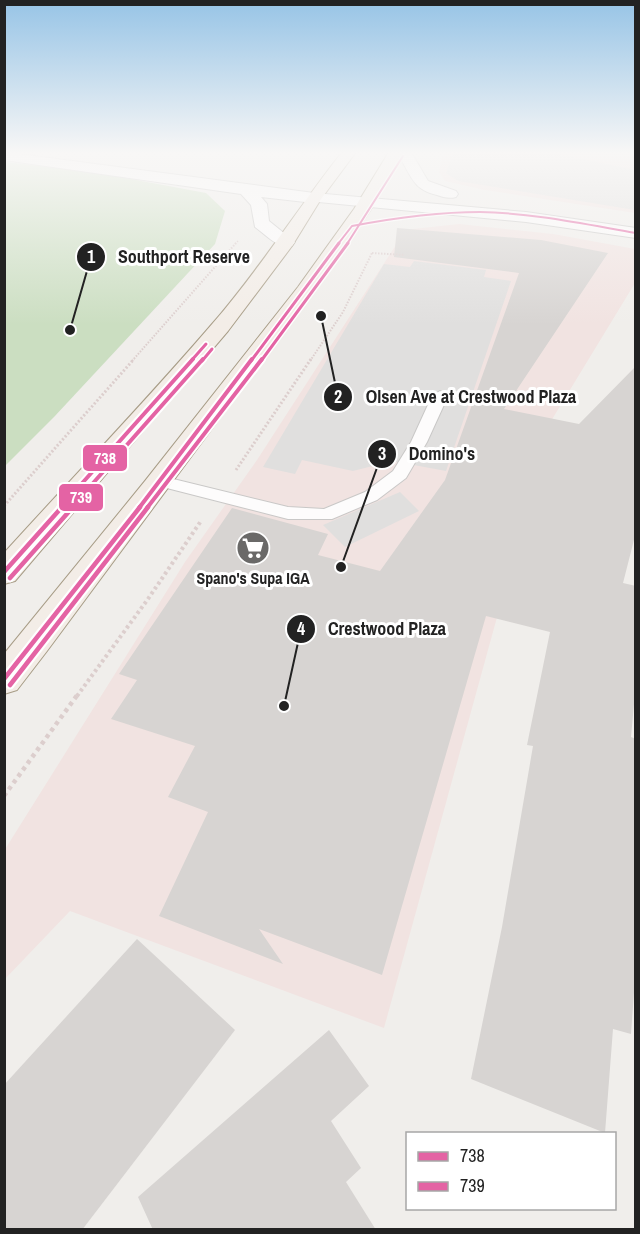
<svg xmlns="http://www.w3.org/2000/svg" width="640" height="1234" viewBox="0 0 640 1234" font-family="'Archivo Narrow',sans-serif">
<rect width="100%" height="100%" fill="#f0eeeb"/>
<g fill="#f1e3e1">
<path d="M443 152H635V213L485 190 445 181 439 172Z"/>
<path d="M459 224 553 234 635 249V283L551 421 384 1028 70 911 5 979 4 851 185 562 257 460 403 234 413 229Z"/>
</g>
<path fill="#cbdec1" d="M5 162 88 171 206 193 225 211 215 244 54 417 5 466Z"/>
<g fill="#e0dfde">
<path d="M454 152H549L635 170V210L458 181 446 173Z"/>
<path d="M414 261 486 270 484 277 511 281 446 471 392 461 353 471 302 460 295 474 263 467 384 264 410 267Z"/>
<path d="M400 492 419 511 345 547 323 525Z"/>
</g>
<g fill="#d7d4d2">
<path d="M397 228 541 240 608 253 504 409 579 424 636 366V532L623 583 636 586V682L631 737 636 739V965L631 1034 613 1029 605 1133 471 1079 502 927 533 746 527 745 550 632 486 616 382 975 259 929 283 964 159 916 208 812 168 797 195 746 111 719 137 680 119 674 232 508 328 534 318 555 380 571 445 480 519 273 394 257Z"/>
<path d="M137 939 235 1030 82 1230H4V1085Z"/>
<path d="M329 1030 369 1086 331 1121 361 1168 346 1182 376 1230H153L138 1197Z"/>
</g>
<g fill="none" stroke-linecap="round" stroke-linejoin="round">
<defs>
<path id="service" d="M440 391 448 396 427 442 406 478 377 500 332 519H288L155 485 152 481 155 477 161 476 288 507 324 509 365 492 393 471 411 442 432 396Z"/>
<g id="minor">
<path d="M396 152H411L428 181 456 191 458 194 456 197C449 199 443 197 437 195 410 189 411 172 396 152Z"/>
<path d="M314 193 526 212 636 228V238L526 222 308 201 306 198Z"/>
</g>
<path id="tertiary" d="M4 152 314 193 322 198 314 203 261 197 267 204 269 221 295 242 292 246C278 249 266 235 255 227L251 205 241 194 4 160Z"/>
<g id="primary">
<path d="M342 152H356L321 199 292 246 228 331 15 581 4 584V553C74 476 146 401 213 323 260 269 298 208 342 152Z"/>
<path d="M389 152H403L371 209 331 268 47 651 17 690 4 694V654L145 481 298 287 354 209Z"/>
</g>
</defs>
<use href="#service" stroke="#c9c8c7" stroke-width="2"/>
<use href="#minor" stroke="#c9c8c7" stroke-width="2"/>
<use href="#tertiary" stroke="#c9c8c7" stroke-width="2"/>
<use href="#primary" stroke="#a79c86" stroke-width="2"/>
<path stroke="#dccecd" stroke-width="1.5" stroke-dasharray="1.5 1.5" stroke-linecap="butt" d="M235 244 238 241"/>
<g stroke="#dccecd" stroke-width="2" stroke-dasharray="1.5 1.5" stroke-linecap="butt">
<path d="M372 253 404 255"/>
<path d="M132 361 236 243"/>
<path d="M310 361 343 312 372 253"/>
</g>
<g stroke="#dccecd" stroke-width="3" stroke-dasharray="2 2" stroke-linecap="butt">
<path d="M236 470 311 359"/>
<path d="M4 506 134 359"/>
</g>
<path stroke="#dccecd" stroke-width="4" stroke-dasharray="3 3" stroke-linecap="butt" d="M77 696 148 599 201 521"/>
<path stroke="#dccecd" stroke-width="4.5" stroke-dasharray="4 4" stroke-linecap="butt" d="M4 796 78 694"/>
<use href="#service" fill="#fdfcfc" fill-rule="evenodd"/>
<use href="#minor" fill="#fdfcfc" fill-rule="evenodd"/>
<use href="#tertiary" fill="#fdfcfc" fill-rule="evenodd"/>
<use href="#primary" fill="#f3ede7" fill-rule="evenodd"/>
<defs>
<path id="bus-1-far3" d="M338 244 352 226C394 218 437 212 480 212 533 213 584 224 636 233"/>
<g id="bus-1-far2">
<path d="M191 361 206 344"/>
<path d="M251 361 339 243"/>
</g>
<g id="bus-1-far1">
<path d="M60 508 193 359"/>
<path d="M139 508 252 359"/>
</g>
<g id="bus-1">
<path d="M4 572 62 507"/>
<path d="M4 679 140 507"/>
</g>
<path id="bus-2-far3" d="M347 244 403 156"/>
<g id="bus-2-far2">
<path d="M202 361 212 349"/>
<path d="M261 361 348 243"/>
</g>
<g id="bus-2-far1">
<path d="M71 508 203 359"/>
<path d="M147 508 262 359"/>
</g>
<g id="bus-2">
<path d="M10 578 73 507"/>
<path d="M10 685 148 507"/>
</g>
</defs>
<use href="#bus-1-far3" stroke="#fff" stroke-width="4.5"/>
<use href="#bus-1-far2" stroke="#fff" stroke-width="6"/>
<use href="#bus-1-far1" stroke="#fff" stroke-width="8"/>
<use href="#bus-1" stroke="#fff" stroke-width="9"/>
<use href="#bus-2-far3" stroke="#fff" stroke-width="4.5"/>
<use href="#bus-2-far2" stroke="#fff" stroke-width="6"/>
<use href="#bus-2-far1" stroke="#fff" stroke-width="8"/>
<use href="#bus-2" stroke="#fff" stroke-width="9"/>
<use href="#bus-1-far3" stroke="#e463a4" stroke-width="2"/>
<use href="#bus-1-far2" stroke="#e463a4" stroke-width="3"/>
<use href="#bus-1-far1" stroke="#e463a4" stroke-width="4"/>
<use href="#bus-1" stroke="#e463a4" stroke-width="4.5"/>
<use href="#bus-2-far3" stroke="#e463a4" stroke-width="2"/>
<use href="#bus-2-far2" stroke="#e463a4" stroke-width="3"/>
<use href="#bus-2-far1" stroke="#e463a4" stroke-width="4"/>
<use href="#bus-2" stroke="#e463a4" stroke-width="4.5"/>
</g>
<linearGradient id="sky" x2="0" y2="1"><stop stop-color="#97c4e6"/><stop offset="0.47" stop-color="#f8f7f6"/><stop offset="1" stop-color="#f8f7f6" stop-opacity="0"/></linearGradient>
<rect width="640" height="325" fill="url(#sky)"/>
<defs>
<symbol id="supermarket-disc" viewBox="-11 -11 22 22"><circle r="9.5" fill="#6a6968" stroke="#fff"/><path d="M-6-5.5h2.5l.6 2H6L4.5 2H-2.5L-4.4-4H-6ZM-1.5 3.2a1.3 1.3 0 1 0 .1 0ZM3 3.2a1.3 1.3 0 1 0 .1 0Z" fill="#fff"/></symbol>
</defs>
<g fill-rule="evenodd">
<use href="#supermarket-disc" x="234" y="529" width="38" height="38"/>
</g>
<g text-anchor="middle" stroke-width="6" stroke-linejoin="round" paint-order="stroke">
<g font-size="16" font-weight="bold" fill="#222" stroke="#fff">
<text x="253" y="584">Spano's Supa IGA</text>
</g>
</g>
<path fill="none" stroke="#222" stroke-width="2" d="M70 330L91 257M321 316L338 397M341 567L382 454M284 706L301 629"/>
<g fill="#222" stroke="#fff" stroke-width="2">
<circle cx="70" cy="330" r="6"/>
<circle cx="321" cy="316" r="6"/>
<circle cx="341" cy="567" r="6"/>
<circle cx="284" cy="706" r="6"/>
<circle cx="91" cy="257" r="15"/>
<circle cx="338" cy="397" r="15"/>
<circle cx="382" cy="454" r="15"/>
<circle cx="301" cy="629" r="15"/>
</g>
<g font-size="18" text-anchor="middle" font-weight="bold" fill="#fff">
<text x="91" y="263">1</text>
<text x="338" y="403">2</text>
<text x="382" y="460">3</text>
<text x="301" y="635">4</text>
</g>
<g font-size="18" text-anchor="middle" font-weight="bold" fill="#222" stroke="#fff" stroke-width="6" stroke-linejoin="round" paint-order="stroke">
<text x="184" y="263">Southport Reserve</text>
<text x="471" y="403">Olsen Ave at Crestwood Plaza</text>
<text x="442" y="460">Domino's</text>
<text x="387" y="635">Crestwood Plaza</text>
</g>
<g stroke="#fff" stroke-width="2">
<rect x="82" y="444" width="46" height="28" rx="6" fill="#e463a4"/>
<rect x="58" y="483" width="46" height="29" rx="6" fill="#e463a4"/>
</g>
<g font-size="16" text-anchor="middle" font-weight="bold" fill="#fff">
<text x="105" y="464">738</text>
<text x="81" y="503">739</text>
</g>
<rect width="640" height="1234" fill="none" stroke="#222222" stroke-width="12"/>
<rect x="406" y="1132" width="210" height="78" fill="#ffffff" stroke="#a7a7a7" stroke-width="1.5"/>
<rect x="418" y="1152" width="30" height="9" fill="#e463a4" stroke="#a7a7a7" stroke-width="1.5"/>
<text x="460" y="1162" font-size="18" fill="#222222">738</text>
<rect x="418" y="1182" width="30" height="9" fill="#e463a4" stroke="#a7a7a7" stroke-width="1.5"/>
<text x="460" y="1192" font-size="18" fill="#222222">739</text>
</svg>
